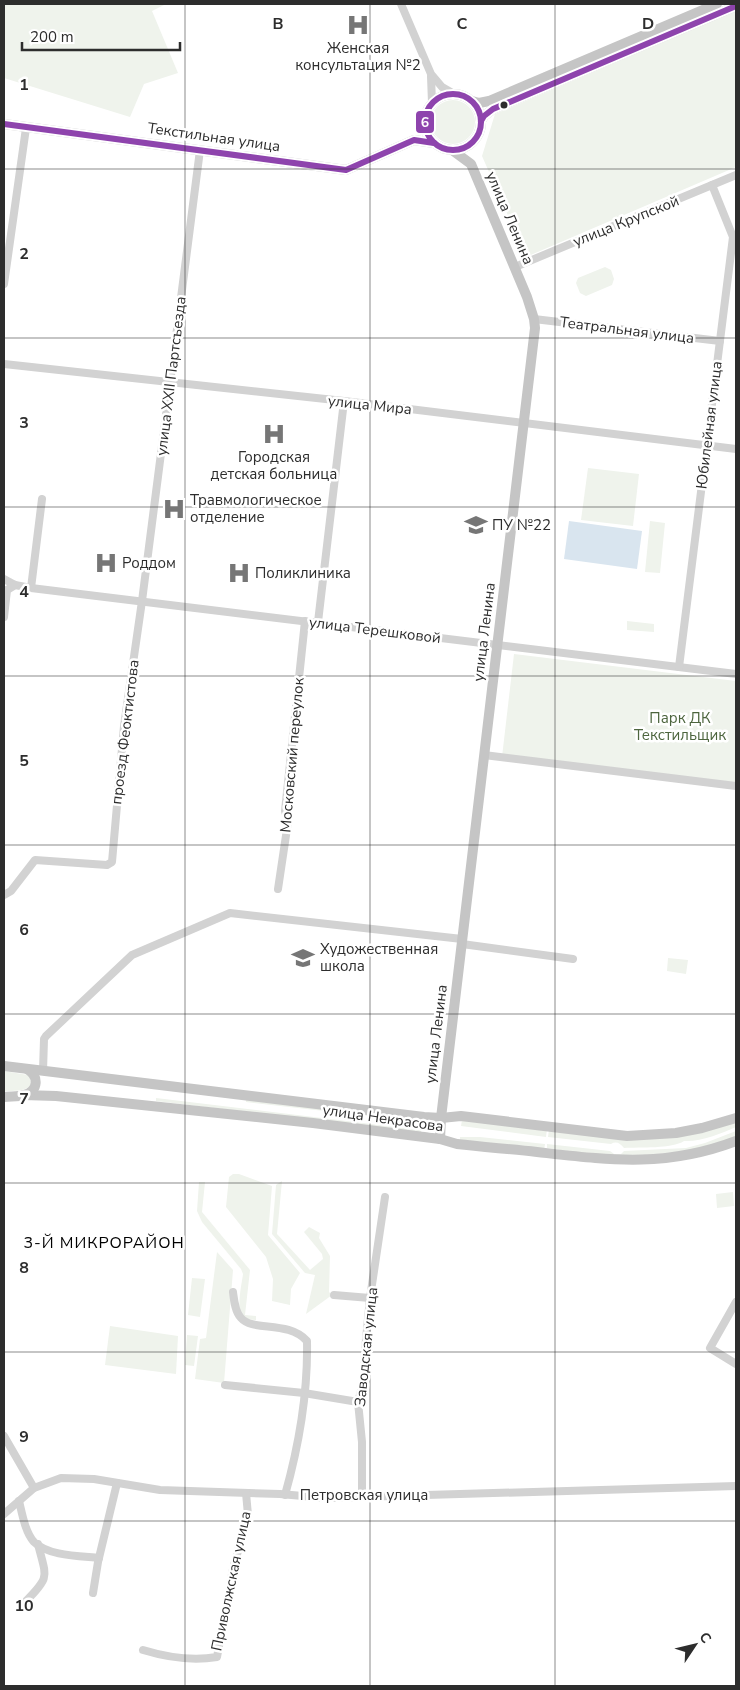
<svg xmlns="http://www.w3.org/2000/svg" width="740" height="1690" viewBox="0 0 740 1690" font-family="'Nunito Sans',sans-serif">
<rect width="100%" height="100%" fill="#fff"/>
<g fill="#eff3ec">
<path d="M4 4H166L152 11 178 73 144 84 130 117 4 78Z"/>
<path d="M736 11V167L526 257 482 156 495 114Z"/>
<circle cx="453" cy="122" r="22"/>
<path d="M605 267 611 270 614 279 612 285 586 296 580 293 576 283 578 278Z"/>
<path d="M588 468 639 474 633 526 581 520Z"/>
<path d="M650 521 665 523 660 573 645 572Z"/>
<path d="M627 621 654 624V632L627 630Z"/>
<path d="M514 654 736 681V785L502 757Z"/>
<path d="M668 958 688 960 686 974 667 971Z"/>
<path d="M4 1071 28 1075C39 1092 14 1091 4 1091Z"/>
<path d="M156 1098 421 1130V1133L156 1101Z"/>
<path d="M246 1098 422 1119 421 1122 246 1102Z"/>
<path d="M462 1120 547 1129 546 1137 461 1126Z"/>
<path d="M736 1122V1127C720 1134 701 1142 684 1141 672 1149 640 1147 624 1148 620 1143 616 1141 611 1144L548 1137 549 1129 627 1138Z"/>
<path d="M736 1131V1137L697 1150 616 1158 547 1148V1144L610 1151 614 1154H621L624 1151 686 1148 705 1143Z"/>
<path d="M460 1137H480L545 1144 544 1151 460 1142Z"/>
<path d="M233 1174H239L272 1186 268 1235 300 1273 291 1289 290 1305 272 1301 273 1279 266 1257 226 1207 229 1177Z"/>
<path d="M282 1181 277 1234 310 1270 323 1259 322 1254 304 1232 309 1227 320 1233 319 1238 330 1256 329 1292 332 1295 306 1314 315 1275 305 1273 272 1234 276 1185Z"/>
<path d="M199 1182H205L202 1212 250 1270 245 1315 256 1316V1320C252 1320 247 1319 244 1318 235 1312 242 1283 243 1274L241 1269 202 1222 197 1211Z"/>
<path d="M733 1192 734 1206 717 1208 716 1194Z"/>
<path d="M217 1252 233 1270 224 1383 195 1379 200 1339 206 1338Z"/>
<path d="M192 1278 205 1279 200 1317 188 1315Z"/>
<path d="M110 1326 178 1336 176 1374 105 1365Z"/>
<path d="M187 1335 198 1336 194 1366 185 1365Z"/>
</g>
<path fill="#d9e5ef" d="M569 521 642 531 637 569 564 559Z"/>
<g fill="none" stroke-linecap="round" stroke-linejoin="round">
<g stroke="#d2d2d2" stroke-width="8">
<path d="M401 4 431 74 442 87 454 94"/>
<path d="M431 76 432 103"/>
<path d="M515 267 736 175"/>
<path d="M4 284 26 128"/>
<path d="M534 319 720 341"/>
<path d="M4 364 344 401 736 449"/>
<path d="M4 579 15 585 31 588 736 674"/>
<path d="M31 588 42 499"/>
<path d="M4 617 7 590 15 585"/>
<path d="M318 622 344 401"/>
<path d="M679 667 733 237 712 185"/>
<path d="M484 755 736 786"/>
<path d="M278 889 288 822 285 811 305 621"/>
<path d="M4 895 11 891 35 860 107 865 112 862 124 726 142 601 200 150"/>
<path d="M462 944 573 959"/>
<path d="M43 1071 44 1039 46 1036 132 955 230 913 462 939"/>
<path d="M233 1292C234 1300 235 1312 241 1318 253 1332 288 1320 307 1341 308 1392 299 1445 285 1495"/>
<path d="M334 1295 370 1298"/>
<path d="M736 1302 710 1348 736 1364"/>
<path d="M225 1385 304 1393 358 1402"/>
<path d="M4 1436 34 1488"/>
<path d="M362 1496V1442L358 1402 364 1380 365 1350 370 1298 385 1197"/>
<path d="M19 1501C22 1513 25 1532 34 1542 48 1556 80 1556 99 1558"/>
<path d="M4 1514 34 1488 61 1478 94 1479 160 1490 280 1494 326 1498 736 1486"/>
<path d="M93 1593 98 1562 117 1483"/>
<path d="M26 1601C51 1576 46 1577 38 1544"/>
<path d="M143 1650C166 1657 193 1661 217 1657L233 1569 248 1515 246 1493"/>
</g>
<g stroke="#c5c5c5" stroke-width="10">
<circle cx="453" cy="122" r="28"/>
<path d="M472 101 479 103 489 101 717 4"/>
<path d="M481 121 484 116 493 109 736 6"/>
<path d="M4 124 346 170 414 140 434 143"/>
<path d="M4 1066 424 1117 441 1118 461 1116 627 1136 676 1133 702 1128 736 1118"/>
<path d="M23 1095 56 1096 313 1123 440 1139 457 1144C483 1147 510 1149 537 1152 609 1160 665 1168 736 1141"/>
<path d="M4 1097C10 1096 18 1097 24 1095 39 1091 39 1076 27 1069"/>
<path d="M440 1139 441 1118 535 328 534 319 527 297 471 164 452 150"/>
</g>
<defs>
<g id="bus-1">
<circle cx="453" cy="122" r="28"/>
<path d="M481 121 484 116 493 109 736 6"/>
<path d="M4 124 346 170 414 140 434 143"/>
</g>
</defs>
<use href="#bus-1" stroke="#fff" stroke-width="10"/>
<use href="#bus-1" stroke="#8e44ad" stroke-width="6"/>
</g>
<path fill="none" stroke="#2d2d2d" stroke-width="1" stroke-opacity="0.55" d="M185 4V1686M370 4V1686M555 4V1686M4 169H736M4 338H736M4 507H736M4 676H736M4 845H736M4 1014H736M4 1183H736M4 1352H736M4 1521H736"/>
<defs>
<symbol id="hospital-bare" viewBox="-9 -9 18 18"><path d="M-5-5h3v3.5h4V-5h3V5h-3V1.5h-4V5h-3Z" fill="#767676" stroke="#fff" stroke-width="2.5" paint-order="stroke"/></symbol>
<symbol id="university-bare" viewBox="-9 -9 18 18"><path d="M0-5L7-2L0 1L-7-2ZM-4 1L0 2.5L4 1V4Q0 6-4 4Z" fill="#767676" stroke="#fff" stroke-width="2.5" paint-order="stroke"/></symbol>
</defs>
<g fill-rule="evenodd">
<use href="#hospital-bare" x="342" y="9" width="32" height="32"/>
<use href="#hospital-bare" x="258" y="418" width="32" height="32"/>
<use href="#hospital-bare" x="158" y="493" width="32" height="32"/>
<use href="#university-bare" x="460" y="509" width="32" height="32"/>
<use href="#hospital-bare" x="90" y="547" width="32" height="32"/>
<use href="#hospital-bare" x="223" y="557" width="32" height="32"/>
<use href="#university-bare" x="287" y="942" width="32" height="32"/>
</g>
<circle fill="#2d2d2d" stroke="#fff" stroke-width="2" cx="504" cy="105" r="4.5"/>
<g text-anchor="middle" stroke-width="5" stroke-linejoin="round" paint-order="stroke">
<g font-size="15" fill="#2d2d2d" stroke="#fff" text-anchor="start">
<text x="358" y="53" text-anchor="middle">Женская<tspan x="358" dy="17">консультация №2</tspan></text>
<text x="274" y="462" text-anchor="middle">Городская<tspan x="274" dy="17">детская больница</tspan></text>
<text x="190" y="505">Травмологическое<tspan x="190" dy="17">отделение</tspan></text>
<text x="492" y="530">ПУ №22</text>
<text x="122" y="568">Роддом</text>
<text x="255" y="578">Поликлиника</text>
<text x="320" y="954">Художественная<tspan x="320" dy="17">школа</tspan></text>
</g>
<g font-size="15" fill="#2d2d2d" stroke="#fff">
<text transform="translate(214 137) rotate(8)" y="5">Текстильная улица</text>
<text transform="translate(510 218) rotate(67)" y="5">улица Ленина</text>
<text transform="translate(626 221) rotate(-22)" y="5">улица Крупской</text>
<text transform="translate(627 330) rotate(7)" y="5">Театральная улица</text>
<text transform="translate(171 376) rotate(-83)" y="5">улица XXII Партсъезда</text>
<text transform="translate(370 405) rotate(6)" y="5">улица Мира</text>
<text transform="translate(709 425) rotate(-83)" y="5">Юбилейная улица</text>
<text transform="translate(375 630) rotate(7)" y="5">улица Терешковой</text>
<text transform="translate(484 632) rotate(-83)" y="5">улица Ленина</text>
<text transform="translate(125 732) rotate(-83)" y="5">проезд Феоктистова</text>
<text transform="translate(292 755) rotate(-85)" y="5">Московский переулок</text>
<text transform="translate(436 1034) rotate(-83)" y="5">улица Ленина</text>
<text transform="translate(383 1118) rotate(8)" y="5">улица Некрасова</text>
<text transform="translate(366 1347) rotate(-84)" y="5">Заводская улица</text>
<text x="364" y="1500">Петровская улица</text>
<text transform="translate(231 1581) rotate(-78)" y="5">Приволжская улица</text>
</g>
<g font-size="15" fill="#4d653e" stroke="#fff">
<text x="680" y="723">Парк ДК<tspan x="680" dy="17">Текстильщик</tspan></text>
</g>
<g font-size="16" letter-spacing="1" fill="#000" stroke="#fff">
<text x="104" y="1248">3-Й МИКРОРАЙОН</text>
</g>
</g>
<g font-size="16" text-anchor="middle" font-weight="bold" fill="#2d2d2d" stroke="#fff" stroke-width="5" stroke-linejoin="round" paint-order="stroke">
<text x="278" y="29">B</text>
<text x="462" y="29">C</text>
<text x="648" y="29">D</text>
<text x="24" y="90">1</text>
<text x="24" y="259">2</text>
<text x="24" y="428">3</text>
<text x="24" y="597">4</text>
<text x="24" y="766">5</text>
<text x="24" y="935">6</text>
<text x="24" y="1104">7</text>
<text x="24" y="1273">8</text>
<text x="24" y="1442">9</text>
<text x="24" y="1611">10</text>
</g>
<rect stroke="#fff" stroke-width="2" x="415" y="110" width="20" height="24" rx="5" fill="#8e44ad"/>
<g font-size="14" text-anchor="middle" font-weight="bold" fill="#fff">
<text x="425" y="127">6</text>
</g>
<rect width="740" height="1690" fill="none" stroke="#2d2d2d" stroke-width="10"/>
<g transform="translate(695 1645) rotate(55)" stroke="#ffffff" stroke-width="4" paint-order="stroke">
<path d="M0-4L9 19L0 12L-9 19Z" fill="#2d2d2d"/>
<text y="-8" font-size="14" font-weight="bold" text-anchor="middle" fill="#2d2d2d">С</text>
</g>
<path d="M22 42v8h158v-8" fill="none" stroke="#2d2d2d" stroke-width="2.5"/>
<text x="30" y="42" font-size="15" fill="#2d2d2d" stroke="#ffffff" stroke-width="4" paint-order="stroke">200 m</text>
</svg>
